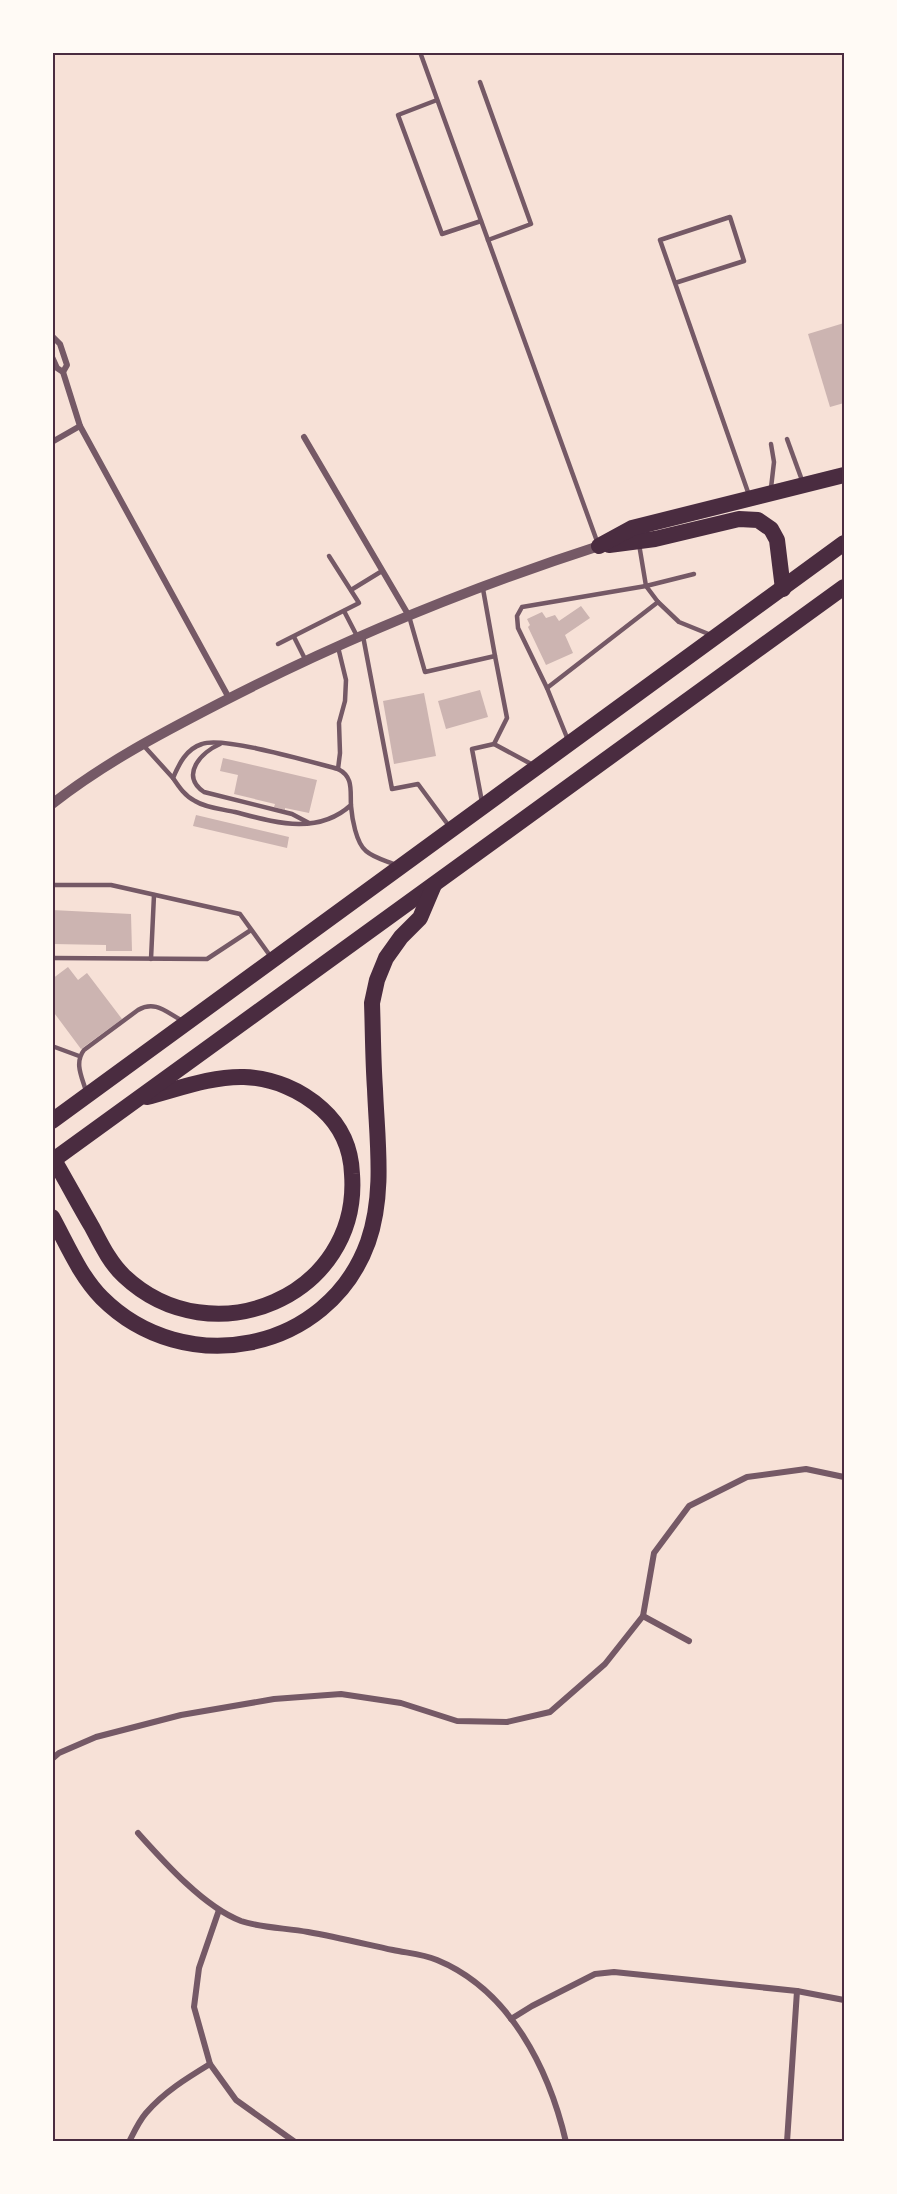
<svg xmlns="http://www.w3.org/2000/svg" width="897" height="2194" viewBox="0 0 897 2194" font-family="'Work Sans',sans-serif">
<rect width="100%" height="100%" fill="#f7e1d7"/>
<g fill="#ccb4b1">
<path d="M844 323V403L830 407 808 334Z"/>
<path d="M581 606 590 618 565 635 573 653 546 665 528 627 530 625 527 619 542 612 546 618 555 615 559 621Z"/>
<path d="M480 690 488 717 446 729 438 701Z"/>
<path d="M424 693 436 756 394 764 383 701Z"/>
<path d="M223 758 317 780 309 813 285 808V810L274 807 275 804 234 794 238 775 220 771Z"/>
<path d="M196 815 289 837 287 848 193 826Z"/>
<path d="M52 910 131 914 132 951H106V945L53 944Z"/>
<path d="M68 967 78 980 87 973 122 1019 81 1049 52 1010V979Z"/>
</g>
<g fill="none" stroke-linecap="round" stroke-linejoin="round">
<g stroke="#755966" stroke-width="4.5">
<path d="M420 52 598 544"/>
<path d="M480 82 531 224 488 240"/>
<path d="M437 100 398 115 442 234 481 221"/>
<path d="M675 283 744 261 730 217 660 240 749 495"/>
<path d="M787 439 803 483"/>
<path d="M771 444 774 462 771 488"/>
<path d="M639 544 646 586 658 602 679 622 711 635"/>
<path d="M351 590 382 571"/>
<path d="M344 611 358 638"/>
<path d="M409 616 425 672 495 656 483 589"/>
<path d="M363 636 392 789 418 784 449 826"/>
<path d="M294 637 306 661"/>
<path d="M278 644 359 603 329 556"/>
<path d="M338 647 346 680 345 701 339 723 340 753 338 769"/>
<path d="M547 688 658 602"/>
<path d="M568 740 547 688 518 628 517 616 522 607 646 586 694 574"/>
<path d="M220 744C202 752 179 775 204 792L292 814 309 823"/>
<path d="M494 744 507 718 495 656"/>
<path d="M144 746 173 778"/>
<path d="M482 802 472 749 494 744 533 765"/>
<path d="M351 805C317 836 274 822 235 812 222 809 206 808 195 801 185 796 179 787 173 778 179 764 186 749 202 744 223 736 311 762 338 769 354 777 350 791 351 806 352 818 356 843 366 851 374 858 387 861 396 865"/>
<path d="M52 885H111L240 914 271 957"/>
<path d="M52 958 207 959 251 930"/>
<path d="M151 959 154 895"/>
<path d="M52 1046 79 1056"/>
<path d="M86 1091C82 1077 74 1063 84 1050L138 1010C155 1000 166 1012 181 1020"/>
</g>
<g stroke="#755966" stroke-width="6">
<path d="M52 336 60 344 67 365 63 372"/>
<path d="M52 357 57 368 63 372 80 426 229 698"/>
<path d="M304 437 409 616"/>
<path d="M52 442 80 426"/>
<path d="M643 1616 689 1641"/>
<path d="M52 1759 59 1753 96 1737 181 1715 274 1699 341 1694 401 1703 457 1721 507 1722 550 1712 605 1664 643 1616 654 1553 689 1506 747 1477 806 1469 844 1477"/>
<path d="M138 1833C164 1862 204 1907 241 1921 261 1928 287 1928 308 1932 336 1937 365 1944 393 1950 407 1953 423 1954 437 1960 510 1990 549 2069 566 2142"/>
<path d="M219 1910 199 1968 194 2007 210 2064 236 2100 295 2142"/>
<path d="M511 2019 532 2006 595 1974 614 1972 797 1991 844 2000"/>
<path d="M129 2142C134 2132 139 2121 146 2113 164 2092 187 2078 210 2064"/>
<path d="M787 2142 797 1991"/>
</g>
<path stroke="#755966" stroke-width="10" d="M52 804C106 762 160 734 220 703 342 640 469 588 599 546"/>
<g stroke="#4a2c40" stroke-width="16">
<path d="M609 545 655 539 739 519 758 520 771 529 777 540 783 589"/>
<path d="M599 546 632 528 844 475"/>
<path d="M52 1121 844 543"/>
<path d="M54 1160C67 1182 79 1205 92 1227 101 1244 110 1263 124 1276 212 1359 361 1296 352 1174 351 1149 341 1126 322 1109 301 1090 273 1078 244 1077 212 1076 178 1089 147 1097"/>
<path d="M52 1161 844 587"/>
<path d="M52 1217C67 1244 80 1276 102 1298 184 1380 328 1353 368 1242 385 1194 377 1140 375 1089 373 1061 373 1032 372 1003L377 980 386 958 401 937 420 918 434 885"/>
</g>
</g>
<rect width="897" height="2194" fill="none" stroke="#fffaf5" stroke-width="108"/>
<rect x="54" y="54" width="789" height="2086" fill="none" stroke="#4a2c40" stroke-width="2"/>
</svg>
